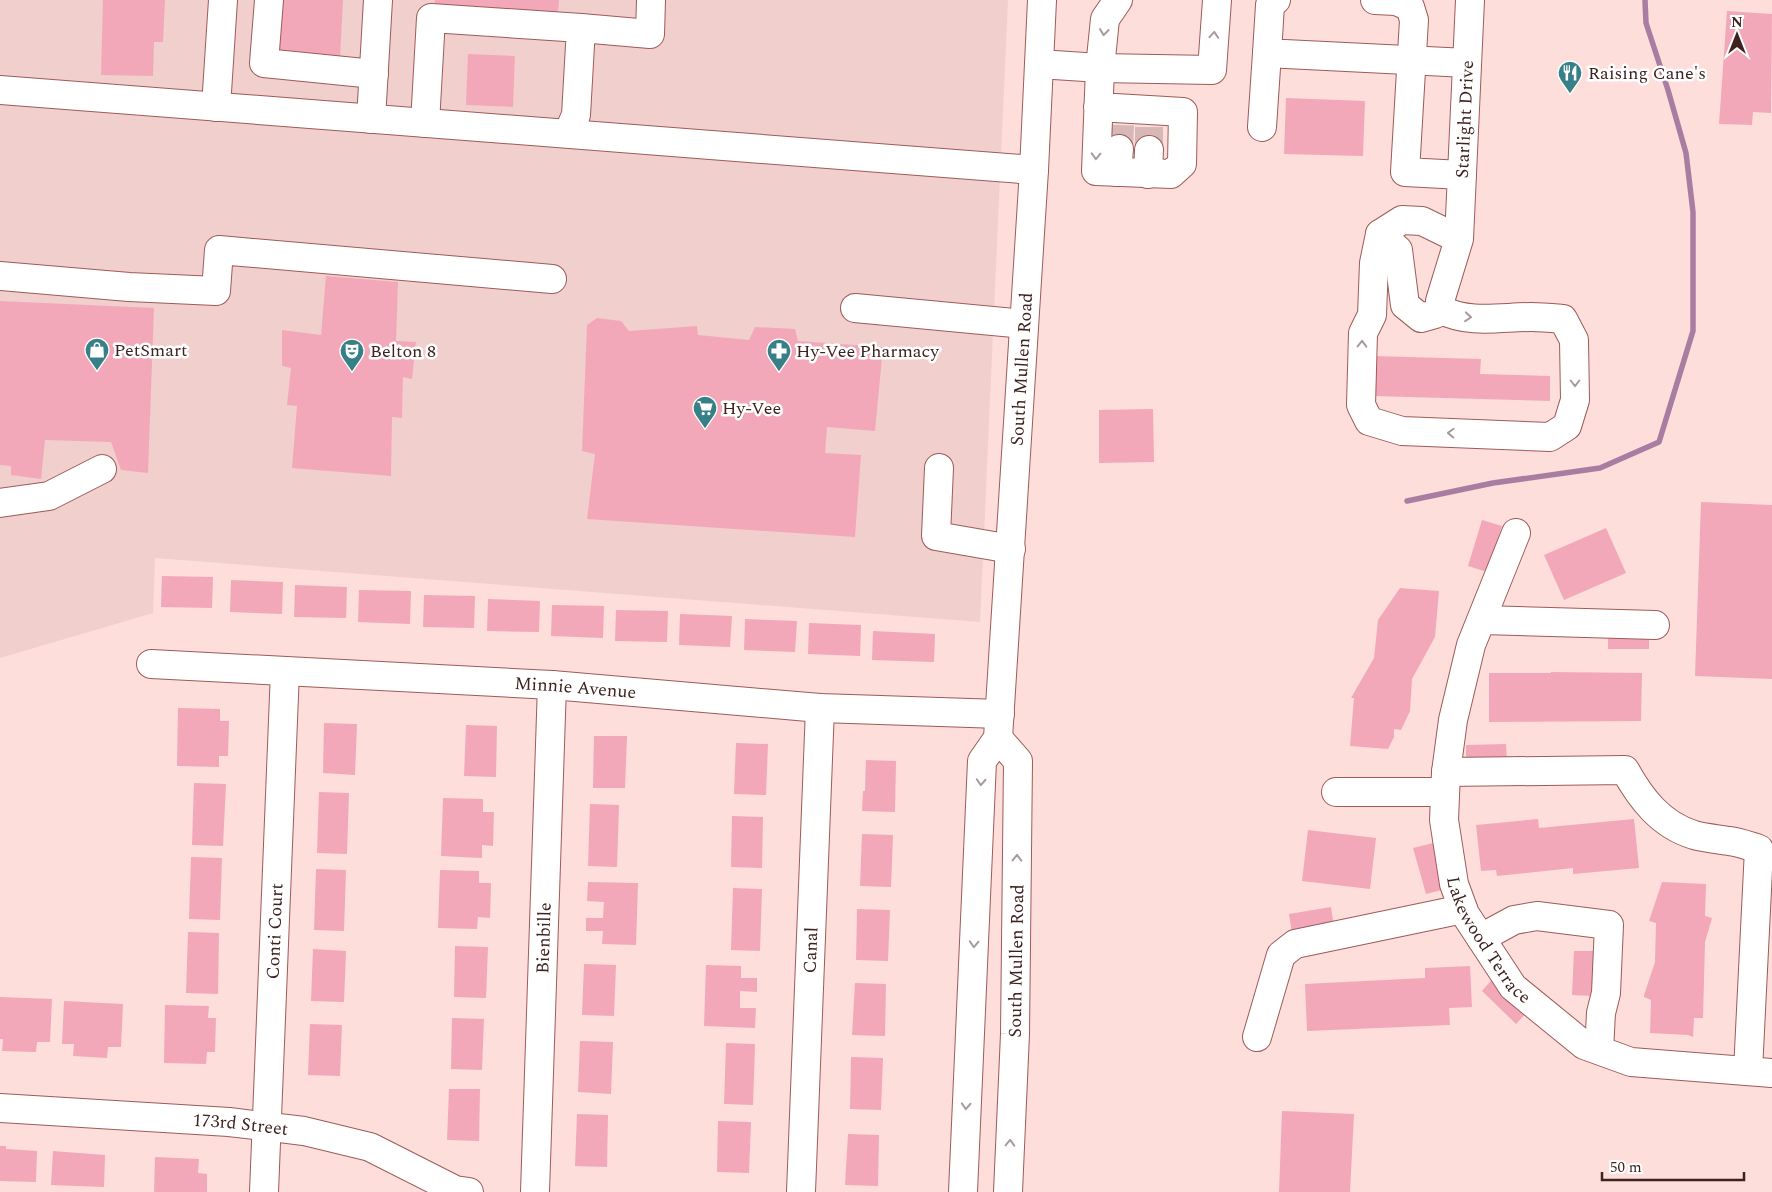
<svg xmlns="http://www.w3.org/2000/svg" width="1772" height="1192" viewBox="0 0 1772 1192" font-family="Spectral,serif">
<rect width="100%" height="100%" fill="#fddedb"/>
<path fill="#f1cfcc" d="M0 0H1008L980 622 155 558 153 613 0 658Z"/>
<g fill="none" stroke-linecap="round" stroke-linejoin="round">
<path stroke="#a87da1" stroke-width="5.5" d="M1407 501 1493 483 1600 468 1659 442 1693 331V212L1686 153 1668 90 1646 23 1645 0"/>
</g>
<g fill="#f3a8b9">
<path d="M103 0H165L163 42H154L153 76 101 75Z"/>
<path d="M278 0H343L340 57 274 52Z"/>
<path d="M435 0H559L558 14 434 7Z"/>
<path d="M1727 11 1772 14 1771 113 1753 112 1752 125 1719 124Z"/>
<path d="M468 54 515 56 513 107 466 105Z"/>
<path d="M1286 98 1365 101 1363 156 1284 154Z"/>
<path d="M326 276 398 282 396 341 416 342 412 379 403 377 402 418 392 417 391 476 292 468 297 406 287 405 291 368 282 366V330L321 335Z"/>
<path d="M0 301 154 308 148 473 121 470 111 442 45 440 41 479 11 475V466L0 465Z"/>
<path d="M597 318 621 321 629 331 697 326 698 335 749 340 755 327 795 329 798 341 883 347 875 431 827 427 825 453 861 455 855 537 587 519 595 454 582 451 587 325Z"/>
<path d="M1373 356 1481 359 1480 374 1550 376V401L1372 396Z"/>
<path d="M1153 409 1154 462 1099 463V410Z"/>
<path d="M1701 502 1772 505V679L1695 676Z"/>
<path d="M1482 520 1502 526 1487 572 1468 566Z"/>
<path d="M1606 528 1626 573 1564 600 1544 555Z"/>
<path d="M162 576 213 577 212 608 161 607Z"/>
<path d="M231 580 283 582 282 614 230 612Z"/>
<path d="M295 585 347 587 346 618 294 617Z"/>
<path d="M1400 588 1439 591 1435 637 1412 679 1410 711 1401 730 1394 729V737L1388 749 1350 746 1354 698H1351L1374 658 1378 620Z"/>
<path d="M359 590 411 591 410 624 358 622Z"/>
<path d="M424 595 475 596 474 628 423 627Z"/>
<path d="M488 599 540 601 539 632 487 631Z"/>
<path d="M552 605 604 606 603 638 551 636Z"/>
<path d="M616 610 668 611 667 642 615 641Z"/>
<path d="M680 614 732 616 730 647 679 645Z"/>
<path d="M745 619 797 621 795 652 744 650Z"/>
<path d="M809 623 861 625 860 656 808 654Z"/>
<rect x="1608" y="630" width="41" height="19"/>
<path d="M873 631 935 634 934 662 872 660Z"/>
<path d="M1551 672 1642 673 1641 721 1489 722V673H1551Z"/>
<path d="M178 708 220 709V721H229L228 756H219V767L177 766Z"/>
<path d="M324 723 357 724 355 775 323 773Z"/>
<path d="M466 725 497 726 496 777 464 776Z"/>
<path d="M594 736H627L625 788H593Z"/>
<path d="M736 743 768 744 766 795 734 794Z"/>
<path d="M1506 744 1507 763 1466 764V745Z"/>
<path d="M866 760 896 761 895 812 862 811 863 791H865Z"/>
<path d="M194 783 226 784 223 846 192 845Z"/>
<path d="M319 792 349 793 347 854 317 853Z"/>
<path d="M443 798 483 799V812H494L493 846 482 845V858L441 856Z"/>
<path d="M590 804 619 805 617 867 588 866Z"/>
<path d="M732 816 763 817 762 868 731 867Z"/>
<path d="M1538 819 1539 828 1634 819 1639 868 1573 874V868L1497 876 1496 870 1481 871 1476 825Z"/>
<path d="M1308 830 1376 838 1370 889 1302 881Z"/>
<path d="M862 834 893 835 891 887 860 886Z"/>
<path d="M1433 843 1446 889 1426 894 1413 848Z"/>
<path d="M191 857 222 858 220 920 189 919Z"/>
<path d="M316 869 346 870 344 931 314 930Z"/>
<path d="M440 870 479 871V883H491L490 918 478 917 477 929 438 928Z"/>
<path d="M588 882 638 883 636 945 602 944 603 931H586V918H603L604 902 587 901Z"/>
<path d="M1662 882 1706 884 1705 916 1712 918 1705 942 1703 1018H1694L1693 1037 1688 1035 1650 1033 1651 1000 1644 997V995L1655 962 1656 923 1649 921Z"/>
<path d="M733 888 762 889 760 951 731 950Z"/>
<path d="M1331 907 1334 928 1292 934 1289 914Z"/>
<path d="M857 909 890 910 888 961 856 960Z"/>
<path d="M188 932 219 933 218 994 186 993Z"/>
<path d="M455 946 488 947 486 998 454 997Z"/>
<path d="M313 949 346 951 344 1002 311 1001Z"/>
<path d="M1574 951H1594L1592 996 1572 995Z"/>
<path d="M584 964 616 965 614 1016 582 1015Z"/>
<path d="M706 965 741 966V978H757V992L740 991V1008H756L755 1028 704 1026Z"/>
<path d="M1470 966 1472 1007 1449 1008 1450 1025 1307 1031 1305 984 1425 978V968Z"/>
<path d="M1495 976 1530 1009 1516 1024 1482 991Z"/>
<path d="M855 983 886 984 885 1036 852 1035Z"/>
<path d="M0 997 52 999 50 1042H37L36 1052 2 1051 3 1039H0Z"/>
<path d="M64 1001 123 1004 121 1047H108L107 1058 73 1056 74 1044H62Z"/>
<path d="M165 1005 209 1006 208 1018H216L215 1052H207L206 1064 164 1063Z"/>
<path d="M452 1018 484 1019 482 1070 451 1069Z"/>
<path d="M310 1024 342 1025 340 1076 308 1075Z"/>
<path d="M580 1041 613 1042 611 1094 578 1092Z"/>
<path d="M726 1043 755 1044 753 1105 724 1104Z"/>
<path d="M851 1057 883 1058 881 1110 850 1109Z"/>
<path d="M449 1089H480L479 1141 447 1140Z"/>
<path d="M1282 1111 1354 1114 1350 1192H1279Z"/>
<path d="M577 1114 608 1115 607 1167 575 1166Z"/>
<path d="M718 1121 751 1122 749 1173 717 1172Z"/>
<path d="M848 1134 879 1135 878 1186 845 1185Z"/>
<path d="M0 1146H6V1149L37 1151 36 1182 0 1181Z"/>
<path d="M53 1151 105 1155 104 1187 51 1185Z"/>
<path d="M155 1157 199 1159 198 1173 207 1174V1192H154Z"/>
</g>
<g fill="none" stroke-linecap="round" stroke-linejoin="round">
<g stroke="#d7b8b6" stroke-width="28" stroke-dasharray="28 14" stroke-linecap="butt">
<path d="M1119 149 1120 125"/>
<path d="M1149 150V127"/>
</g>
<defs>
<g id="minor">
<path d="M269 0 264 63 374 74"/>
<path d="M1276 0 1270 5 1267 53 1467 63"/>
<path d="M1375 0 1396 1 1410 7 1414 20 1405 172 1462 175"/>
<path d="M581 28 650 34 651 0"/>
<path d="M1039 64 1100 68 1212 70 1217 0"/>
<path d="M0 90 1034 170"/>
<path d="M216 107 223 0"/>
<path d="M1098 107 1183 112 1182 164 1171 174 1096 171 1100 68 1105 19 1118 0"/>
<path d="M371 119 378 0"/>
<path d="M425 123 431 18 581 28 576 115 568 133"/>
<path d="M1262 127 1267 53"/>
<path d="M1117 172 1119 149"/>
<path d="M1148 174 1149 150"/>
<path d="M1380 234 1398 250 1405 305 1421 318 1435 314 1442 310"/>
<path id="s1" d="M1459 239 1422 221 1402 220 1380 234 1374 263 1372 315 1363 333 1361 405 1369 421 1402 431 1550 437 1567 426 1575 400 1574 340 1563 319C1552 318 1542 317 1531 317 1502 317 1468 324 1442 310L1440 301 1459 239 1470 0"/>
<path d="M0 276 129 287 216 291 219 250 552 279"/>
<path d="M855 308 1024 324"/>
<path d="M939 468 936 536 1011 549"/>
<path d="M0 503 49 496 102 469"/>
<path id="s2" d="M1516 533 1471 645 1453 720 1446 772 1444 820 1454 884 1465 914 1513 987 1584 1045 1631 1062 1772 1073"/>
<path d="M1482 620 1655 625"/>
<path id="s3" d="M151 664 552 685 820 708 1000 714"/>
<path d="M998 738 1018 761 1015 1034 1008 1192"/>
<path d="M1446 772 1625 770C1641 799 1661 825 1694 835 1705 838 1717 839 1729 841 1739 842 1749 846 1759 849L1748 1071"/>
<path d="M1336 792H1445"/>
<path d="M1481 938 1514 920 1537 916 1609 925 1606 993 1601 1013 1599 1050"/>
<path d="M1257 1037 1281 955 1295 944 1463 909"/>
<path id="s4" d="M0 1108 229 1122 304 1131 370 1147 455 1190 469 1192"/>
<path id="s5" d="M264 1192 285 671"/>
<path id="s6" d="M535 1192 552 685"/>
<path id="s7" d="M801 1192 820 708"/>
<path id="s8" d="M963 1192 982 761 998 738 1034 170 1042 0"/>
</g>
</defs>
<use href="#minor" stroke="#9d5b56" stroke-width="30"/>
<use href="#minor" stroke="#fff" stroke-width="28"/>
</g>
<defs><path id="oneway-chevron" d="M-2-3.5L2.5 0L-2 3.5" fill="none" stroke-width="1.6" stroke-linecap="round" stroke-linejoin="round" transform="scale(1.25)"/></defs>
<g stroke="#a89c9b">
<use href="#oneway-chevron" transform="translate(1104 32) rotate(96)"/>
<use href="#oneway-chevron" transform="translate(1214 35) rotate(-86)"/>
<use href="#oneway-chevron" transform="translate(1096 156) rotate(92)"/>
<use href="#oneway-chevron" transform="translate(1468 317) rotate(5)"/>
<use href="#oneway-chevron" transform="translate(1362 344) rotate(-89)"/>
<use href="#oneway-chevron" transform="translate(1575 383) rotate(90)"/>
<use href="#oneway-chevron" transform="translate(1451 433) rotate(-178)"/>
<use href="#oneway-chevron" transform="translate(981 782) rotate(93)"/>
<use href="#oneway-chevron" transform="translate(1017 858) rotate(-89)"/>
<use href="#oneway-chevron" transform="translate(974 944) rotate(93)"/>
<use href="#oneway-chevron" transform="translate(966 1106) rotate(93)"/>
<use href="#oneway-chevron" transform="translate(1010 1143) rotate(-88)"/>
</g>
<defs>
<symbol id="restaurant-pin" viewBox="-11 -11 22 30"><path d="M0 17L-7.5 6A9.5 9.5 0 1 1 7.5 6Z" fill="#388088" stroke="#fff"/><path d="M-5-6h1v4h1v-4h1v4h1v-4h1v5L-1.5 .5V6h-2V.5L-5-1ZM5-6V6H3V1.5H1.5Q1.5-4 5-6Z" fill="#fff"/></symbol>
<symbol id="shop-pin" viewBox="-11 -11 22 30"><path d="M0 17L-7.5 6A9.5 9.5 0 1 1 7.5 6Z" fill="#388088" stroke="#fff"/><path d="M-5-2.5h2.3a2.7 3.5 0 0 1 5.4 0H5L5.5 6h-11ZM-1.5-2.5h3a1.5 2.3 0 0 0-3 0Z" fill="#fff"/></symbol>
<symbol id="theatre-pin" viewBox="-11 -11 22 30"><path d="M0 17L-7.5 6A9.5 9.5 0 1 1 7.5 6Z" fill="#388088" stroke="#fff"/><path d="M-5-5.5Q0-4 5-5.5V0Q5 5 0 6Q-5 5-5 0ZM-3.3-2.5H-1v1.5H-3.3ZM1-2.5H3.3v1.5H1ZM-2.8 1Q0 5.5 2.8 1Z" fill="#fff"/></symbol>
<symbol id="pharmacy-pin" viewBox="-11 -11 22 30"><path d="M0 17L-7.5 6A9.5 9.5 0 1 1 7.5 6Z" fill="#388088" stroke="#fff"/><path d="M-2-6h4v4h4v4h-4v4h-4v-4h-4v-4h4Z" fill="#fff"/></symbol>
<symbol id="supermarket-pin" viewBox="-11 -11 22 30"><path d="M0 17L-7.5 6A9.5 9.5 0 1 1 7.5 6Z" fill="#388088" stroke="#fff"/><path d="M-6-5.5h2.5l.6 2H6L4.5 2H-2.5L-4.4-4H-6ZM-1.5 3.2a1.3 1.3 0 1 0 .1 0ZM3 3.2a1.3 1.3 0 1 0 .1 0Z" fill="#fff"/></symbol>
</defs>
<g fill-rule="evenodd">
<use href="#restaurant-pin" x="1556" y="59" width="28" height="38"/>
<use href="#shop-pin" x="83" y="336" width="28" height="38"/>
<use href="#theatre-pin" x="338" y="337" width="28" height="38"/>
<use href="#pharmacy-pin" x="765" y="337" width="28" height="38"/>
<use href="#supermarket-pin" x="691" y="394" width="28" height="38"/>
</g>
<g text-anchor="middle" stroke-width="5" stroke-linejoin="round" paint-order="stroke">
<g font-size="18" fill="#3e2220" stroke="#fff" text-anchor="start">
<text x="1588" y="79">Raising Cane's</text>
<text x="114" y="356">PetSmart</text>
<text x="370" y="357">Belton 8</text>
<text x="796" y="357">Hy-Vee Pharmacy</text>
<text x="722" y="414">Hy-Vee</text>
</g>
<g font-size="18" fill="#3e2220" stroke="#fff">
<text dy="6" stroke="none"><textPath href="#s1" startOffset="909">Starlight Drive</textPath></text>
<text dy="6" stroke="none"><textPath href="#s8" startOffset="829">South Mullen Road</textPath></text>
<text dy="6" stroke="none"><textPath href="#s3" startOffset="425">Minnie Avenue</textPath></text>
<text dy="6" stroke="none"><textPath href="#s5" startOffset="261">Conti Court</textPath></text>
<text dy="6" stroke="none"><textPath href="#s2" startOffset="429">Lakewood Terrace</textPath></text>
<text dy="6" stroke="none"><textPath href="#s6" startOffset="254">Bienbille</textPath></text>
<text dy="6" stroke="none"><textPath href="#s7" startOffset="242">Canal</textPath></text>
<text transform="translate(1016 961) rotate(-89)" y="6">South Mullen Road</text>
<text dy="6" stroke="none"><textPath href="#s4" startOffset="241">173rd Street</textPath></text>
</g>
</g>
<g transform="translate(1737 35)" stroke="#ffffff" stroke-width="4" paint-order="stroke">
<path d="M0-4L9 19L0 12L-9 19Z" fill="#3e2220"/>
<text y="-8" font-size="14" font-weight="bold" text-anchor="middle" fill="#3e2220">N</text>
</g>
<path d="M1602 1172v8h142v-8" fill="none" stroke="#3e2220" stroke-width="2.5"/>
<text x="1610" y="1172" font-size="15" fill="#3e2220" stroke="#ffffff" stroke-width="4" paint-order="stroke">50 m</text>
</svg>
